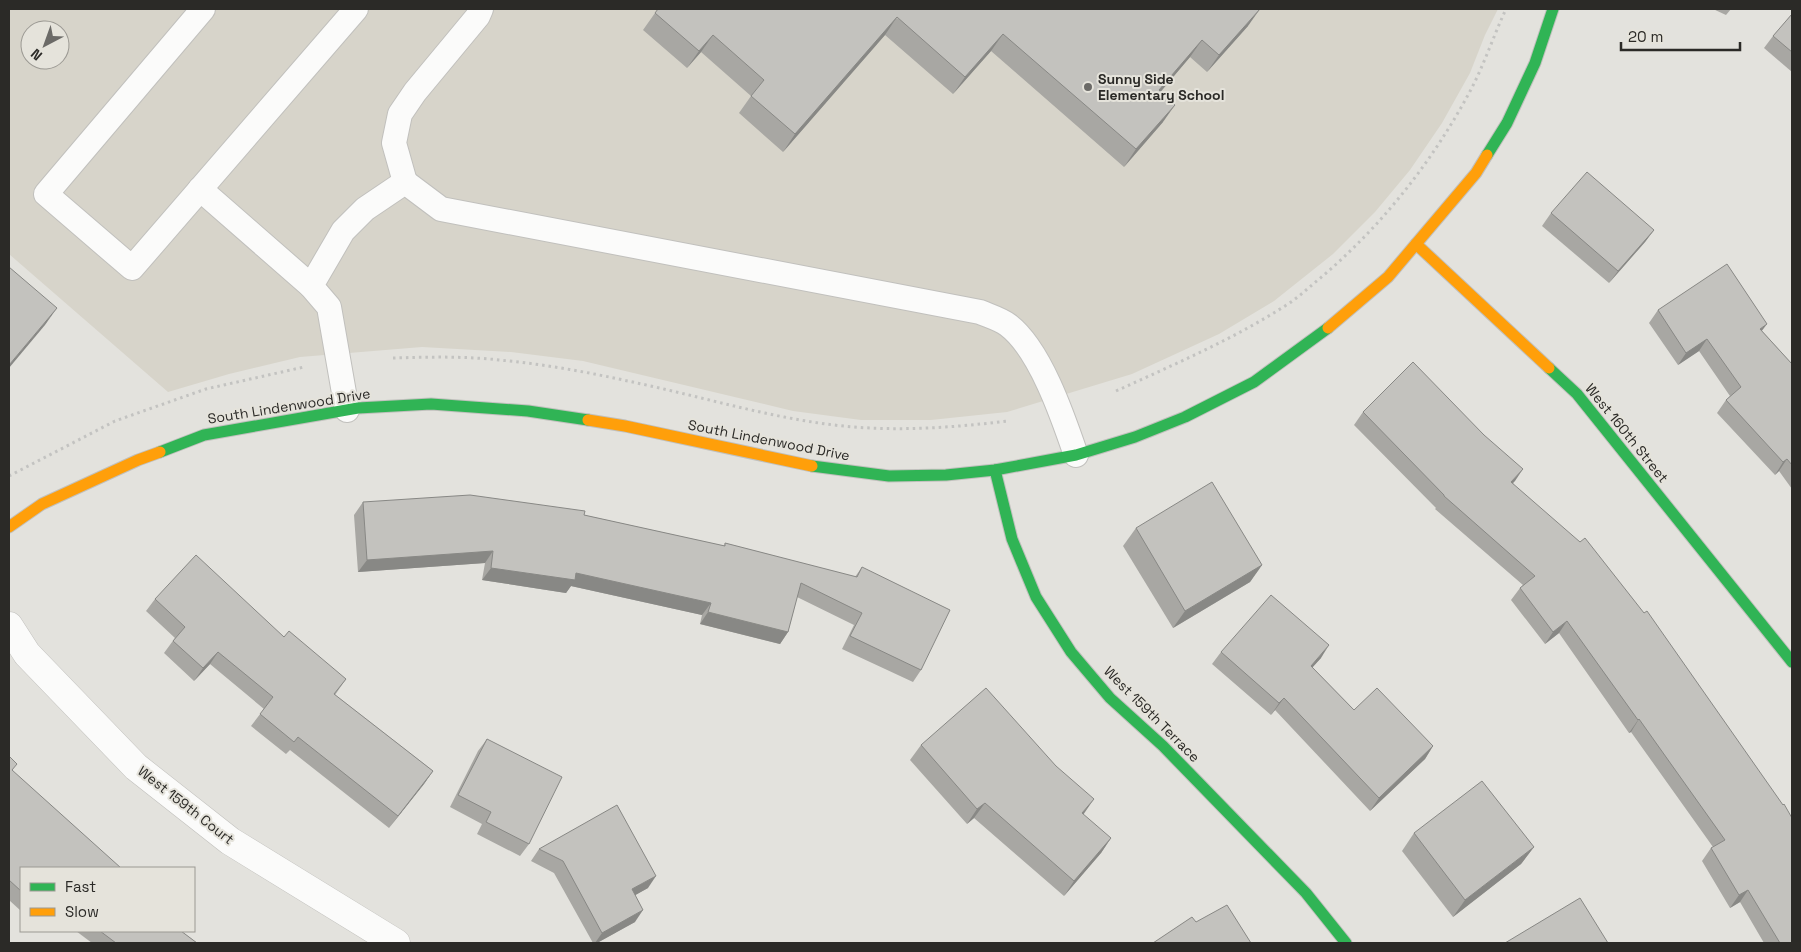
<svg xmlns="http://www.w3.org/2000/svg" width="1801" height="952" viewBox="0 0 1801 952" font-family="'Space Grotesk',sans-serif">
<rect width="100%" height="100%" fill="#e3e2dd"/>
<path fill="#d7d4ca" fill-rule="evenodd" d="M9 9H1498L1485 35 1470 73 1442 123 1410 170 1375 212 1333 254 1274 301 1219 334 1132 374 1007 412 931 420H861L793 411 583 361 511 352 422 347 300 357 229 374 168 392 9 254ZM30 30H60V60H30Z"/>
<g fill="none" stroke-linecap="round" stroke-linejoin="round">
<defs>
<g id="lane">
<path d="M203 9 46 194 132 268 356 9"/>
<path d="M405 182 394 143 400 114 415 92 478 16 481 9"/>
<path d="M200 189 311 286"/>
<path d="M347 410 329 307 311 286 343 231 365 209 405 182 441 209 980 312C989 316 1000 319 1008 325 1040 349 1063 417 1076 455"/>
</g>
<path id="street" d="M9 626 27 654 136 767 230 841 396 943"/>
<g id="fast">
<path d="M1487 155 1507 123 1535 63 1553 9"/>
<path d="M1549 368 1577 394 1792 662"/>
<path d="M160 452 204 435 358 408 431 404 528 411 588 420"/>
<path d="M812 466 889 476 946 475 995 470 1076 455 1135 437 1185 417 1254 382 1328 328"/>
<path d="M995 470 1012 539 1036 597 1071 652 1110 698 1163 746 1306 893 1346 943"/>
</g>
<g id="slow">
<path d="M1416 244 1549 368"/>
<path d="M1328 328 1388 277 1476 173 1487 155"/>
<path d="M588 420 625 426 812 466"/>
<path d="M9 527 42 504 138 460 160 452"/>
</g>
</defs>
<use href="#lane" stroke="#c1c0bd" stroke-width="26"/>
<use href="#street" stroke="#c1c0bd" stroke-width="29"/>
<use href="#fast" stroke="#c1c0bd" stroke-width="13"/>
<use href="#slow" stroke="#c1c0bd" stroke-width="13"/>
<g stroke="#c3c3c1" stroke-width="3" stroke-dasharray="2.5 4" stroke-linecap="butt">
<path d="M393 358C428 357 464 356 499 360 545 364 592 373 637 383 703 397 767 417 834 425 892 432 950 428 1008 421"/>
<path d="M1116 391C1175 364 1234 339 1288 304 1299 297 1308 288 1318 280 1379 229 1430 165 1468 95 1483 68 1493 37 1506 9"/>
<path d="M9 476 115 421 206 389 304 367"/>
</g>
<use href="#lane" stroke="#fbfbfa" stroke-width="24"/>
<use href="#street" stroke="#fbfbfa" stroke-width="28"/>
<use href="#fast" stroke="#30b455" stroke-width="11"/>
<use href="#slow" stroke="#ff9f0a" stroke-width="11"/>
</g>
<g fill="#a8a7a3">
<path d="M1713 9H1731L1726 15Z"/>
<path d="M655 13 1248 26 1207 72 1190 57 1160 92 1163 122 1124 167 991 51 953 94 885 35 783 152 739 113 751 96 701 52 687 68 643 30Z"/>
<path d="M1792 14V72L1764 48 1773 36Z"/>
<path d="M1551 213 1654 230 1645 242 1609 283 1542 226Z"/>
<path d="M1658 310 1762 331 1792 364V489L1779 471 1775 475 1717 413 1726 400 1730 396 1699 351 1678 365 1649 323Z"/>
<path d="M1363 412 1513 483 1792 943H1764L1740 902 1730 908 1702 861 1711 848 1713 847 1631 732 1629 733 1559 633 1545 644 1511 600 1520 588 1523 585 1435 509 1436 508 1354 425Z"/>
<path d="M363 502 584 515 724 546 725 543 855 577 862 567 921 670 913 682 842 649 854 625 797 597 788 632 780 644 700 624 702 615 571 586 566 593 482 580 485 563 358 572 354 515Z"/>
<path d="M1136 528 1262 565 1250 582 1173 628 1123 546Z"/>
<path d="M155 599 284 637 346 679 335 695 433 771 424 784 389 828 290 750 286 754 251 726 264 709 210 664 194 681 164 653 175 638 146 611Z"/>
<path d="M1221 652 1321 658 1312 667 1354 710 1433 746 1425 759 1370 811 1275 710 1271 715 1212 664Z"/>
<path d="M487 739 529 844 520 856 477 834 482 824 450 807 478 751Z"/>
<path d="M921 745 1111 838 1101 853 1064 896 974 818 967 824 910 760Z"/>
<path d="M9 756 13 770 21 868V911L9 900Z"/>
<path d="M1414 833 1534 847 1521 864 1453 917 1402 851Z"/>
<path d="M539 849 648 888 635 895V922L597 943H593L554 873 531 861Z"/>
<path d="M76 931H181L197 943H92Z"/>
</g>
<g fill="#888885">
<path d="M1260 9 1248 26 1207 72 1219 55Z"/>
<path d="M897 17 885 35 783 152 795 134Z"/>
<path d="M1003 34 991 51 953 94 965 77Z"/>
<path d="M713 35 701 52 687 68 699 51Z"/>
<path d="M1202 40 1190 57 1147 108 1159 90Z"/>
<path d="M1175 105 1163 122 1124 167 1136 149Z"/>
<path d="M1654 230 1645 242 1609 283 1618 271Z"/>
<path d="M57 308 45 325 9 368V365Z"/>
<path d="M1767 324 1758 336 1760 329Z"/>
<path d="M1707 339 1699 351 1678 365 1686 353Z"/>
<path d="M1787 459 1779 471 1775 475 1783 462Z"/>
<path d="M1523 469 1515 481 1503 494 1511 482Z"/>
<path d="M493 551 485 563 358 572 367 560Z"/>
<path d="M1262 565 1250 582 1173 628 1185 611Z"/>
<path d="M491 568 576 573 711 603 702 615 571 586 566 593 482 580Z"/>
<path d="M708 612 788 632 780 644 700 624Z"/>
<path d="M1567 621 1559 633 1545 644 1553 632Z"/>
<path d="M1329 645 1321 658 1303 678 1311 666Z"/>
<path d="M218 652 210 664 194 681 203 668Z"/>
<path d="M1284 698 1275 710 1271 715 1279 703Z"/>
<path d="M1639 719 1631 732 1629 733 1638 720Z"/>
<path d="M1433 746 1425 759 1370 811 1379 798Z"/>
<path d="M433 771 424 784 389 828 398 816Z"/>
<path d="M1094 799 1083 815 1082 813Z"/>
<path d="M985 803 974 818 967 824 977 809Z"/>
<path d="M1111 838 1101 853 1064 896 1074 881Z"/>
<path d="M1534 847 1521 864 1453 917 1465 900Z"/>
<path d="M656 876 648 888 623 902 632 889Z"/>
<path d="M1748 890 1740 902 1730 908 1739 895Z"/>
<path d="M643 910 635 922 597 943H595L602 933Z"/>
</g>
<g fill="#c3c2be" stroke="#888885">
<path d="M658 9H1260L1219 55 1202 40 1159 90 1175 105 1136 149 1003 34 965 77 897 17 795 134 751 96 764 80 713 35 699 51 655 13Z"/>
<path d="M1792 14V52L1773 36Z"/>
<path d="M1587 172 1654 230 1618 271 1551 213Z"/>
<path d="M1727 264 1767 324 1760 329 1792 364V465L1787 459 1783 462 1726 400 1741 387 1707 339 1686 353 1658 310Z"/>
<path d="M9 267 57 308 9 365Z"/>
<path d="M1413 362 1484 435 1523 469 1511 482 1580 542 1585 538 1644 613 1647 611 1783 805 1784 804 1792 818V943H1780L1748 890 1739 895 1711 848 1725 840 1639 719 1638 720 1567 621 1553 632 1520 588 1535 576 1444 496V495L1363 412Z"/>
<path d="M1212 482 1262 565 1185 611 1136 528Z"/>
<path d="M470 495 585 511 584 515 725 546V543L857 577 862 567 950 610 921 670 850 636 862 613 801 583 788 632 708 612 711 603 576 573 575 580 491 568 493 551 367 560 363 502Z"/>
<path d="M196 555 284 637 289 631 346 679 334 694 433 771 398 816 298 737 294 742 260 714 273 697 218 652 203 668 173 641 185 627 155 599Z"/>
<path d="M1271 595 1329 645 1311 666 1354 710 1377 688 1433 746 1379 798 1284 698 1279 703 1221 652Z"/>
<path d="M986 688 1056 766 1094 799 1082 813 1111 838 1074 881 985 803 977 809 921 745Z"/>
<path d="M487 739 562 777 529 844 486 822 491 812 458 795Z"/>
<path d="M9 756 17 764 12 770 121 868H21V891L9 880Z"/>
<path d="M1482 781 1534 847 1465 900 1414 833Z"/>
<path d="M617 805 656 876 632 889 643 910 602 933 563 861 539 849Z"/>
<path d="M1580 898 1608 943H1505Z"/>
<path d="M1227 905 1251 943H1153L1192 917 1196 922Z"/>
<path d="M100 931H181L197 943H116Z"/>
</g>
<circle fill="#6b6a67" stroke="#e5e3db" stroke-width="2" cx="1088" cy="87" r="5"/>
<g text-anchor="middle" stroke-width="4" stroke-linejoin="round" paint-order="stroke">
<g font-size="14" font-weight="bold" fill="#2b2a27" stroke="#e5e3db" text-anchor="start">
<text x="1098" y="84">Sunny Side<tspan x="1098" dy="16">Elementary School</tspan></text>
</g>
<g font-size="14" fill="#2b2a27" stroke="#e5e3db">
<text transform="translate(289 406) rotate(-9)" y="5">South Lindenwood Drive</text>
<text transform="translate(1627 433) rotate(51)" y="5">West 160th Street</text>
<text transform="translate(769 440) rotate(11)" y="5">South Lindenwood Drive</text>
<text transform="translate(1152 714) rotate(45)" y="5">West 159th Terrace</text>
<text transform="translate(186 805) rotate(38)" y="5">West 159th Court</text>
</g>
</g>
<rect width="1801" height="952" fill="none" stroke="#2b2a27" stroke-width="20"/>
<rect x="20" y="867" width="175" height="65" fill="#e5e3db" stroke="#9b9993"/>
<rect x="30" y="883" width="25" height="8" fill="#30b455" stroke="#9b9993"/>
<text x="65" y="892" font-size="15" fill="#2b2a27">Fast</text>
<rect x="30" y="908" width="25" height="8" fill="#ff9f0a" stroke="#9b9993"/>
<text x="65" y="917" font-size="15" fill="#2b2a27">Slow</text>
<g transform="translate(45 45) rotate(221)"><circle r="24" fill="#e5e3db" stroke="#9b9993"/>
<path d="M0-4L9 19L0 12L-9 19Z" fill="#6b6a67"/>
<text y="-8" font-size="14" font-weight="bold" text-anchor="middle" fill="#2b2a27">N</text>
</g>
<path d="M1621 42v8h119v-8" fill="none" stroke="#2b2a27" stroke-width="2.5"/>
<text x="1628" y="42" font-size="15" fill="#2b2a27" stroke="#e5e3db" stroke-width="4" paint-order="stroke">20 m</text>
</svg>
